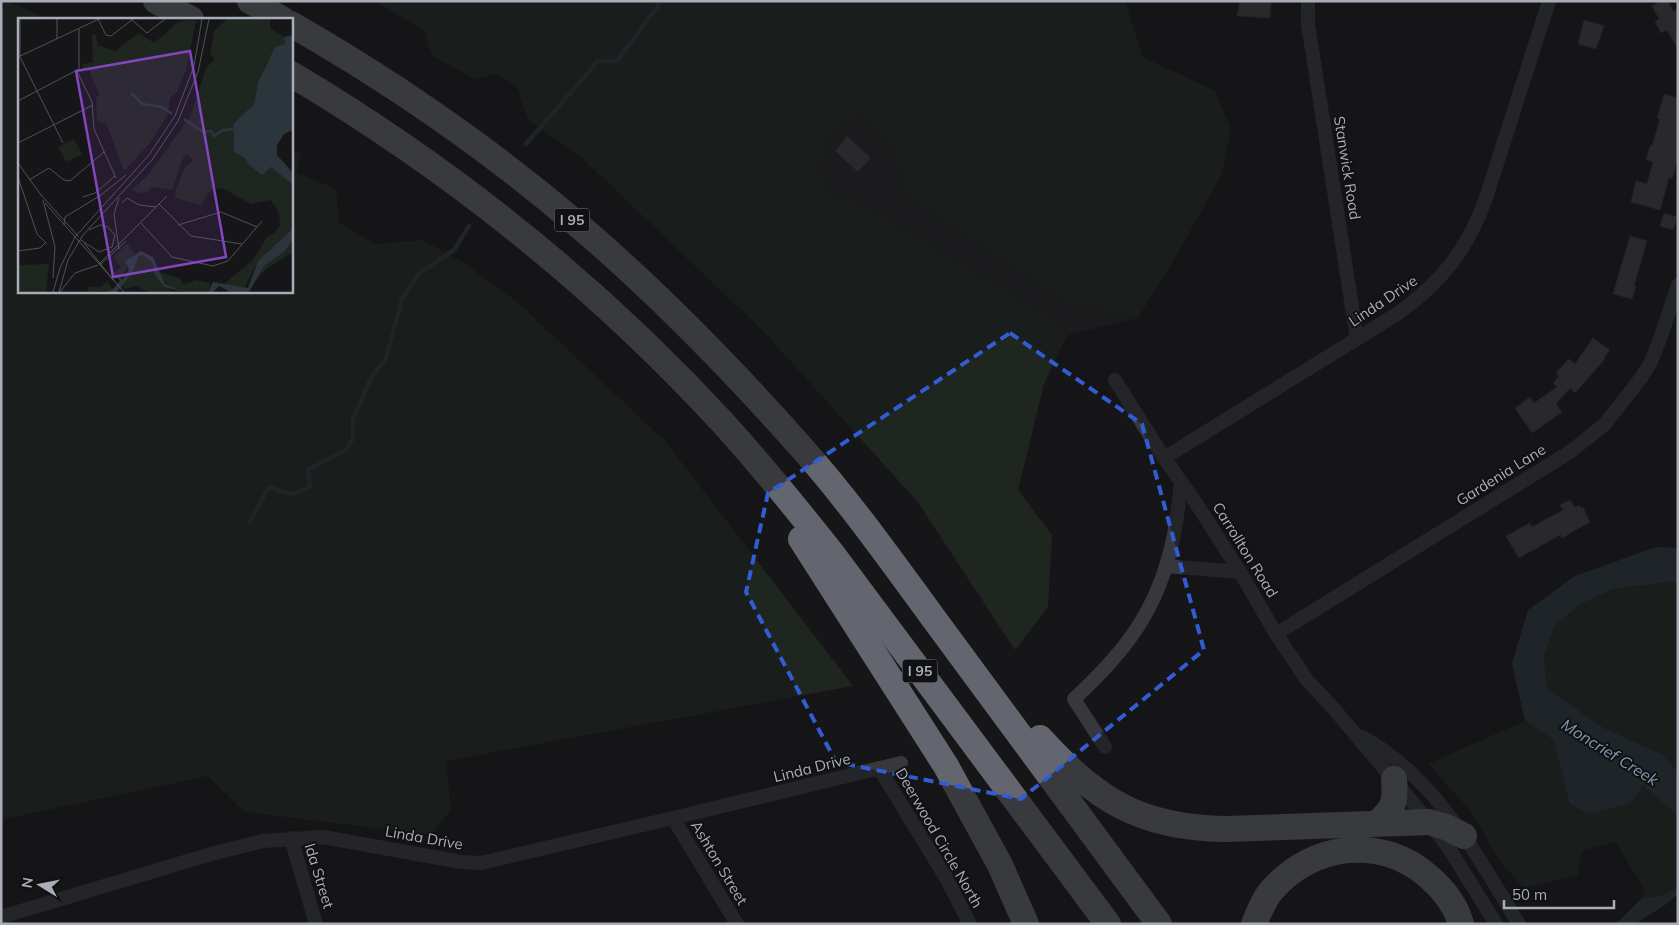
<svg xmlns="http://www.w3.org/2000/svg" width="1679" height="925" viewBox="0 0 1679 925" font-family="Mulish,sans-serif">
<rect width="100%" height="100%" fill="#161618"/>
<path fill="#222225" d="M861 113 892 149 906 197 1066 303 1138 318 1067 335 1050 316 855 199 833 202 819 167 829 136Z"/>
<g fill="#1e261f">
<path d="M1 1H6L49 19H19V291H291V148L301 153 297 173 336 189 339 222 375 244 422 240 461 261 515 300 666 442 853 686 446 761 451 809 432 835 245 812 208 776 4 819 1 828Z"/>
<path d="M374 1H1125L1143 57 1215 91 1231 129 1222 174 1182 246 1138 318 1066 303 906 197 892 149 861 113 829 136 819 167 833 201 855 199 1050 316 1067 335 1044 384 1018 490 1052 535 1048 607 1015 650 917 501 761 329 580 156 528 120 517 87 498 74 475 79 432 56 424 30Z"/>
<path d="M1668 582 1678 583V772L1663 755 1604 728 1547 689 1544 657 1555 625 1581 604 1613 589Z"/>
<path d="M1525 721 1554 740 1570 804 1589 814 1631 803 1643 785 1678 816V887L1664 895 1642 898 1645 889 1615 842 1582 851 1578 875 1524 888 1500 862 1471 811 1428 764Z"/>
</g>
<g fill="#2c353c">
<path d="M1656 547 1678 548V583L1668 582 1613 589 1581 604 1555 625 1544 657 1547 689 1604 728 1663 755 1678 772V816L1643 785 1631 803 1589 814 1570 804 1554 740 1525 721 1512 663 1528 610 1575 576Z"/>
<path d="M1678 887V894L1665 905 1635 924H1616L1642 898 1664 895Z"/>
</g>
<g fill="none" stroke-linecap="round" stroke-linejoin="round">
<g stroke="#2c353c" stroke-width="4.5">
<path d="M526 144 598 61H617L657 7 660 1"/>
<path d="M250 521 269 487 291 494 310 487 308 470 347 449 353 438V419L371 378 386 358 402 299 418 274 454 250 469 226"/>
</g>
</g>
<g fill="#404145" stroke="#303034">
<path d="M1240 1H1271L1270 18 1237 16Z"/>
<path d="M1661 1H1668L1673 11 1678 9V49L1667 30 1661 33 1655 22 1659 19 1652 6Z"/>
<path d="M1584 20 1604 26 1596 49 1578 44Z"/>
<path d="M1664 94 1678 98V158L1672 179 1669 178 1660 210 1631 202 1636 181 1647 184 1653 162 1646 160 1650 146H1652L1660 119 1657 118Z"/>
<path d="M847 136 871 158 858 172 835 151Z"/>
<path d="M1664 213 1677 217 1673 230 1660 226Z"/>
<path d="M1630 236 1647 241 1634 285 1636 286 1632 299 1613 294Z"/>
<path d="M1593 338 1610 350 1604 358 1605 359 1575 393 1570 388 1556 404 1562 412 1532 433 1515 408 1530 397 1534 403 1557 387 1553 383 1559 376 1556 373 1569 359 1575 364Z"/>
<path d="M1570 500 1575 508 1579 505 1581 508 1583 507 1590 522 1562 538 1560 535 1519 558 1506 536 1530 523 1532 527 1563 510 1560 505Z"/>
</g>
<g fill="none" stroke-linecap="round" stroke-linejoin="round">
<g stroke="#37383d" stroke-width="14">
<path d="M1308 1V24L1357 339"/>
<path d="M1115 380 1164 458 1198 506 1240 572 1276 634 1307 680 1334 709 1429 822 1450 850 1496 924"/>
<path d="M1164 458 1397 314C1441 283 1466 251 1485 201L1549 1"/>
<path d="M1166 566 1240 572"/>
<path d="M1276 634 1570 452 1605 424 1641 378 1651 362 1661 336 1678 285"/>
<path d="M1362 737C1435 776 1477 856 1519 924"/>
<path d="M1105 747 1074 699C1126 651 1158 610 1173 539 1177 521 1179 501 1181 483"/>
<path d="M879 768 945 876 970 924"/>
<path d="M673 818 737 924"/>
<path d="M291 838 316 924"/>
<path d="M1 917 211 854 263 841 323 837 461 862 481 863 673 818 901 763"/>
</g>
<g stroke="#63666e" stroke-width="26">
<path d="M156 1 191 19"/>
<path d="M250 1 282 19"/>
<path d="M291 24C392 82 488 148 577 224 657 292 731 368 801 447 850 502 893 563 937 623 1011 723 1085 823 1159 924"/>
<path d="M291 74C451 169 598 287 724 424 761 465 796 508 831 552L1108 924"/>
<path d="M801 539 946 766 1000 865 1026 924"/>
<path d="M1040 738C1096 800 1140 828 1226 829L1429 822 1446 827 1464 836"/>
<path d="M1377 823C1394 808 1396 802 1394 779"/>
<path d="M1254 924C1259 912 1264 899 1272 890 1313 843 1382 835 1429 877 1443 889 1456 906 1461 924"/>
</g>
</g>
<path d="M0 0H1679V925H0ZM1010 333 1142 424 1204 650 1021 799 836 762 746 592 768 493Z" fill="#161618" fill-opacity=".55" fill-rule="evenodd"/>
<path fill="none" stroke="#325cd3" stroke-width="4" stroke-dasharray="10 6" stroke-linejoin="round" d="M1010 333 1142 424 1204 650 1021 799 836 762 746 592 768 493Z"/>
<g text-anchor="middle" stroke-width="4" stroke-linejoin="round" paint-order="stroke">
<g fill="#111113" stroke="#7b7e86" stroke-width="1">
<rect x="554.5" y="208.5" width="35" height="23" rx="4"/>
<rect x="902.5" y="659.5" width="35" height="23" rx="4"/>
</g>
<g font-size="14" font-weight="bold" fill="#a8adb8">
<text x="572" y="225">I 95</text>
<text x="920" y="676">I 95</text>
</g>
<g font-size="15" fill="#a8adb8" stroke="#111113">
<text transform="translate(1347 168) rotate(81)" y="5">Stanwick Road</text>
<text transform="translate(1383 301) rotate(-34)" y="5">Linda Drive</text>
<text transform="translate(1501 475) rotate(-32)" y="5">Gardenia Lane</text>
<text transform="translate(1245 550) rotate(58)" y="5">Carrollton Road</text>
<text transform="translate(812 768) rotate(-14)" y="5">Linda Drive</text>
<text transform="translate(424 838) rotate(10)" y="5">Linda Drive</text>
<text transform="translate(939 838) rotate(60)" y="5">Deerwood Circle North</text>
<text transform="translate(719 863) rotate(59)" y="5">Ashton Street</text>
<text transform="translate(319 876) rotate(73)" y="5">Ida Street</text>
</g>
<g font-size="16" font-style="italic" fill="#7f9bb3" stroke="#111113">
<text transform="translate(1610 752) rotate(32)" y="6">Moncrief Creek</text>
</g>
</g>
<g transform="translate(18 18)">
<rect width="275" height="275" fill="#161618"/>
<path d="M209 1H252V10L266 19 267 26 249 44 240 64 236 86 215 106 216 134 227 140 243 157 253 149 275 167V210L247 236 235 252 226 272 206 266 235 242 249 219 257 215 262 207 261 195 253 182 233 186 206 171 198 170 190 175 183 187 157 180 158 171 167 149 176 142 169 137 165 140 154 172 134 169 129 174 120 175 114 172 130 157 172 99 188 50 197 41 192 37 196 13ZM170 2 178 3 168 52 159 74 152 80 150 96 132 125 106 153 88 105 79 104 78 81 81 76 71 52 64 51 65 46 75 44 74 17H78L80 27 97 33 121 15 136 25 159 5ZM56 121 64 136 48 144 40 129ZM275 222 273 235 247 252 235 265 246 248 266 234ZM109 225 116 236 103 262 97 254 103 249 96 239ZM125 237 134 244 137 257 146 269 156 274H131L118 268 107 271 104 268 115 254 121 238ZM31 246 28 274H0V247ZM141 254 161 260 166 267 178 262 192 265 190 274H165L147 266ZM89 263 95 272 69 274 70 269H83Z" fill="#1e261f"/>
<path d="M275 17V112L266 116 259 127V137L275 155V167L253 149 244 157 229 145 227 140 216 134 215 106 236 86 240 64 257 29 267 26 266 19ZM275 210V222L266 234 246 248 231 274H212L201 268 195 274H190L195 264 230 270 240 243ZM123 233 135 239 147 266 165 274 146 269 137 257 134 244 125 237 121 238 115 254 99 274H86L94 272 102 263 89 247 104 262 111 252 107 243Z" fill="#2c353c"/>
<path fill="none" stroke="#2c353c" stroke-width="2.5" d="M113 75 124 86 144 89 154 96M166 101 185 114 193 113 196 118 205 112 215 111"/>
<path fill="none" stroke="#505258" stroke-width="1" d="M2 1V39L45 125M39 1V21M80 1 88 17 93 18 115 1M114 2 129 15 147 1M0 39 81 1M59 53 74 84 76 111 98 160M0 83 61 51V11M0 125 75 87M0 145 23 177 61 219M0 159 19 216 29 226M11 162 31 150 46 162 52 163 86 134M65 179 77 175 97 158M25 182 37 229 35 260M27 185 106 274M104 185 109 180 121 187 138 189M141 186 173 218 224 226M122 204 154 239 195 248 210 243 244 203M46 207 47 199 83 177 108 157M160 207 203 194 239 209M63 222 81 234 94 229 97 217 90 209 82 207 71 212M66 225 96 263M101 231 96 196 101 180M0 233 22 230 27 225M81 246 149 178M82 247 108 223M35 274 42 250 57 219 131 137 157 98 176 48 184 1M41 274 50 242 65 217 134 142 160 103 180 54 191 1M42 274 57 255 80 247"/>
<path fill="#8446be" fill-opacity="0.15" stroke="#8446be" stroke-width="2.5" d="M172 33 208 239 95 259 58 53Z"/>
<rect width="275" height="275" fill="none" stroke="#a8adb8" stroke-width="2.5"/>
</g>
<rect width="1679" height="925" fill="none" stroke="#a8adb8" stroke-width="5"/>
<g transform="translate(40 885) rotate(280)" stroke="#111113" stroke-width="4" paint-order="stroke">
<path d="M0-4L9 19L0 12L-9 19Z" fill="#a8adb8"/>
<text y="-8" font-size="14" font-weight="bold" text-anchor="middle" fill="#a8adb8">N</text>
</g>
<path d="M1504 900v8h110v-8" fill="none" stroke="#a8adb8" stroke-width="2.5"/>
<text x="1512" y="900" font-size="15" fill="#a8adb8" stroke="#111113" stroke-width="4" paint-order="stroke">50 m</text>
</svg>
